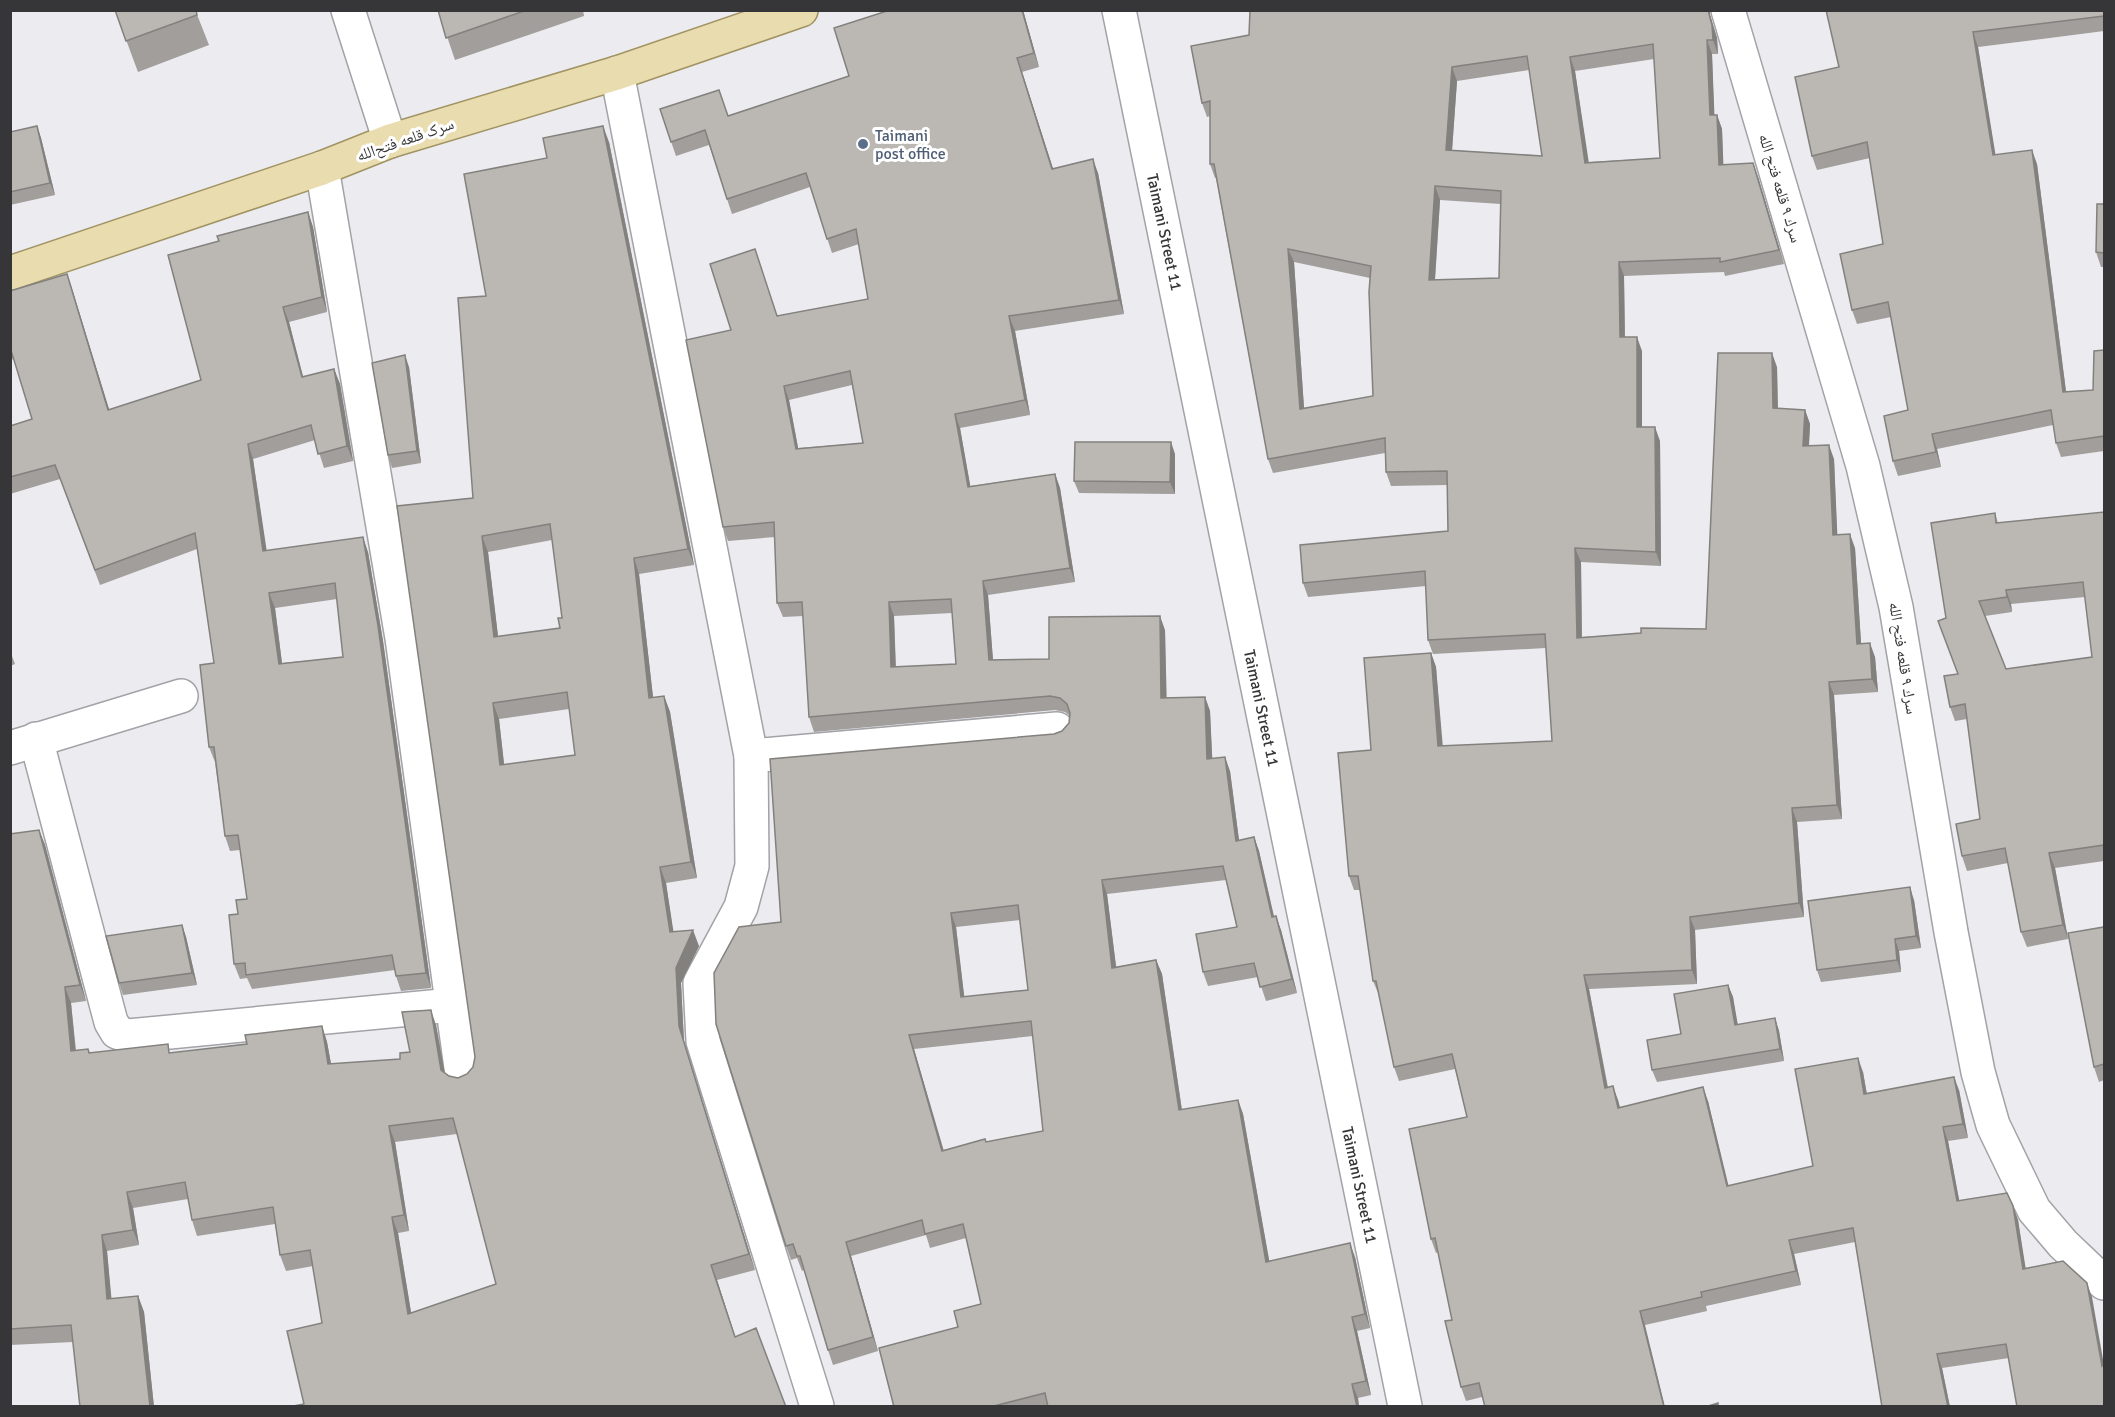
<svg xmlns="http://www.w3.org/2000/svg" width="2115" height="1417" viewBox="0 0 2115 1417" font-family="Signika,'Noto Naskh Arabic',sans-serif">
<rect width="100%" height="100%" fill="#ebebf0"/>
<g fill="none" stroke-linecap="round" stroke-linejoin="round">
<defs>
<g id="minor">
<path d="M348 10 390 141"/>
<path d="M1119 10 1405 1406"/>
<path d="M1728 10 1863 466 1896 607 1951 932 1978 1072 1993 1125 2034 1210 2063 1244 2104 1283"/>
<path d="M617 73 751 756 752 866 741 907 700 983 703 1041 817 1406"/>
<path d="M322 168 402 638 462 1075"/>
<path d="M36 739 111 1022 117 1032 128 1036 452 1005"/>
<path d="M10 748 181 696"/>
<path d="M751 756 1057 729"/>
</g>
<path id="major" d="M10 273 322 168 390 141 617 73 801 10"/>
</defs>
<use href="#minor" stroke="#a2a3a7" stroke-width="36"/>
<use href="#major" stroke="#a19362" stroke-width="36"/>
<use href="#minor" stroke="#fff" stroke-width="33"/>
<use href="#major" stroke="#e9dcaf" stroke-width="33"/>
</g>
<g fill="#a19e9b" fill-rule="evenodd">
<path d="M115 10H199L196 12 209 45 138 72Z"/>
<path d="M438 10H583L584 16 455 60Z"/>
<path d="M890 10H1023L1039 67 1022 72 1053 169 1098 173 1124 314 1015 331 1030 415 960 428 970 486 1055 474 1060 488 1075 582 988 595 993 660 1049 659 1165 630 1166 698 1205 697 1210 711 1212 759 1230 771 1239 841 1254 837 1259 851 1274 916 1281 930 1297 993 1266 1001 1258 977 1208 986 1203 972 1237 927 1226 880 1107 894 1116 967 1156 960 1162 974 1182 1110 1238 1100 1243 1114 1269 1261 1355 1257 1370 1328 1357 1331 1371 1395 1358 1398 1359 1407H894L958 1327 981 1304 966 1238 930 1248 926 1235 851 1256 878 1351 833 1365 828 1350 804 1270 802 1271 797 1258 791 1260 786 1246 781 922 1054 734 1062 731 1069 723 1070 716 1065 712 1055 710 814 732 809 717 803 616 783 617 777 603 775 537 728 541 723 527 731 330 755 249 777 316 868 299 859 244 832 253 810 187 732 214 709 145 676 156 660 109 729 116 849 76ZM852 385 863 443 798 448 789 400ZM952 613 956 664 896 667 894 616ZM1020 920 1028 990 964 997 956 927ZM1033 1036 1043 1131 943 1150 914 1049Z"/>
<path d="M1826 10H2104V31L1978 47 1995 155 2037 164 2066 392 2093 390 2104 350V451L2061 457 2056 443 2053 425 1937 449 1941 467 1898 476 1893 461 1908 410 1891 317 1857 324 1852 310 1883 244 1870 158 1817 170 1812 156 1839 67Z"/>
<path d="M1710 15 1717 38 1718 54H1712L1714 115H1717L1722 129 1723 165 1758 177 1784 264 1725 276 1724 272 1624 276 1625 337 1642 351V427L1660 441 1661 566 1581 562 1582 637 1706 629 1777 367 1778 409 1805 410 1810 424 1809 446 1834 459 1837 535 1855 548 1861 644 1875 657 1878 692 1834 695 1842 819 1797 822 1804 917 1695 930 1697 984 1589 989 1608 1087 1618 1100 1620 1107 1708 1101 1728 1186 1813 1166 1863 1072 1867 1094 1959 1090 1968 1138 1948 1141 1959 1200 2013 1206 2018 1220 2025 1268 2092 1297 2009 1358 1942 1368 1950 1407H1882L1855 1242 1794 1254 1801 1285 1706 1306 1707 1311 1645 1325 1482 1397 1466 1401 1461 1387 1452 1320 1438 1252 1436 1253 1431 1239 1467 1117 1455 1069 1399 1081 1394 1067 1379 995 1373 981 1360 890H1354L1349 876 1371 750 1431 653 1436 667 1442 746 1552 741 1546 648 1433 654 1428 640 1426 586 1308 597 1303 583 1448 531 1447 485 1391 486 1386 472 1385 453 1273 473 1268 459 1216 178H1215L1210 164V116L1207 117 1202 103 1249 35ZM1654 59 1660 158 1588 162 1575 71ZM1529 70 1542 156 1452 150 1457 81ZM1440 200 1501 204 1499 278 1435 280ZM1294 262 1370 278 1373 396 1304 408Z"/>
<path d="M37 126 41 138 55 195 10 205V132Z"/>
<path d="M609 142 694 565 639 574 653 698 664 696 670 712 697 878 666 883 673 932 699 946 681 983 684 1042 755 1270 717 1280 735 1336 786 1407 304 1404 322 1323 313 1266 286 1271 280 1255 275 1224 197 1236 192 1220 188 1199 133 1208 139 1245 107 1251 111 1299 138 1296 144 1312 154 1407H80L73 1342 10 1345V834L39 830 45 845 86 1001 71 1003 76 1050 88 1049 90 1053H171L247 1044 322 1026 327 1042 331 1064 400 1059 410 1052 436 1025 445 1073 449 1076 458 1078 467 1074 473 1067 475 1057 473 498 486 296 547 158ZM552 540 562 618 560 628 498 636 488 552ZM569 709 575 755 504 765 499 719ZM457 1134 496 1284 411 1313 398 1233 409 1231 395 1142Z"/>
<path d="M2104 204V267H2101L2096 252Z"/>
<path d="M308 212 313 227 327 312 289 322 303 377 334 369 340 384 353 461 324 468 315 440 253 459 266 551 368 552 383 641 431 988 401 991 396 976 395 970 252 989 247 978 240 979 234 964 238 914 247 899 240 850 230 851 225 836 215 762 209 747 214 663 197 549 100 585 60 479 10 494V426L32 419 14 359 10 360V291L67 274 72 289 109 410 201 380 219 241ZM337 599 343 657 282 663 275 608Z"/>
<path d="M409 367 421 463 392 468 388 455Z"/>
<path d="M1175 454V494L1079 493 1074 481Z"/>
<path d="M2104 512V861L2055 868 2068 939 2027 947 2021 932 2008 863 1967 871 1962 856 1980 819 1967 719 1955 721 1950 707 1958 674 1946 618 1995 513 1998 523ZM2085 597 2092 657 2006 669 1985 616 2012 612 2011 604Z"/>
<path d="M10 651 15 664 10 666Z"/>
<path d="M1914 900 1921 948 1899 951 1901 972 1821 982 1817 970Z"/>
<path d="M182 925 186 937 197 985 123 995 119 983Z"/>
<path d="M2104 927V1080L2099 1082 2094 1067Z"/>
<path d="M1728 985 1733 997 1737 1025 1775 1018 1779 1031 1784 1061 1657 1082 1652 1070 1681 1034Z"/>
</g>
<g fill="#83817e">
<path d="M1022 10H1023L1039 67 1034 53Z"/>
<path d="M1708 10H1710V15L1717 38 1718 54 1713 40Z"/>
<path d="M1973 32 1978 47 1998 170 1993 155Z"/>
<path d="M1707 40 1712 54 1715 129 1710 115Z"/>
<path d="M1570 57 1575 71 1591 177 1585 163Z"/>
<path d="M1017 58 1022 72 1058 184 1052 169Z"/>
<path d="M1452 67 1457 81 1451 164 1446 150Z"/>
<path d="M1717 115 1722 129 1724 179 1719 165Z"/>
<path d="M37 126 41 138 55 195 50 183Z"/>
<path d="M603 126 609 142 694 565 688 549Z"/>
<path d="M2032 150 2037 164 2068 407 2063 392Z"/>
<path d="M1093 159 1098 173 1124 314 1119 300Z"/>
<path d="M1753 163 1758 177 1784 264 1779 250Z"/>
<path d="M1435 186 1440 200 1434 294 1429 280Z"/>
<path d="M308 212 313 227 327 312 322 297Z"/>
<path d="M1288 249 1294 262 1305 422 1300 409Z"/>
<path d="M1619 262 1624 276 1625 351 1620 337Z"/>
<path d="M67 274 72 289 114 425 108 410Z"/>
<path d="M283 307 289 322 307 392 302 377Z"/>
<path d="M1009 316 1015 331 1030 415 1025 400Z"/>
<path d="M1637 337 1642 351V441L1637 427Z"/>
<path d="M1772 353 1777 367 1778 422 1773 408Z"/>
<path d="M405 355 409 367 421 463 417 451Z"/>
<path d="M334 369 340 384 353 461 347 446Z"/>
<path d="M784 386 789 400 801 463 796 449Z"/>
<path d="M1805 410 1810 424 1808 460 1803 446Z"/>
<path d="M955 414 960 428 973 501 968 487Z"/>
<path d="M1655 427 1660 441 1661 566 1656 552Z"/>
<path d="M1932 434 1937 449 1941 467 1936 452Z"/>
<path d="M1171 442 1175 454V494L1170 482Z"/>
<path d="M248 444 253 459 269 566 263 551Z"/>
<path d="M1829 445 1834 459 1838 549 1833 535Z"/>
<path d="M1055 474 1060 488 1075 582 1070 568Z"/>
<path d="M1850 534 1855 548 1862 658 1857 644Z"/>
<path d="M482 536 488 552 500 653 494 637Z"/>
<path d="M363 537 368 552 383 641 431 988 426 973Z"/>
<path d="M1575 548 1581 562 1582 652 1577 638Z"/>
<path d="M634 558 639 574 655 714 649 698Z"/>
<path d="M983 581 988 595 994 674 989 660Z"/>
<path d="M2006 590 2011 604 2012 612 2007 597Z"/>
<path d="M269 593 275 608 284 679 279 664Z"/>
<path d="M889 602 894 616 896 681 891 667Z"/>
<path d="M1160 616 1165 630 1167 712 1161 698Z"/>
<path d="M1870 643 1875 657 1878 692 1872 679Z"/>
<path d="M1431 653 1436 667 1444 760 1438 746Z"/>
<path d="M1829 682 1834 695 1842 819 1837 805Z"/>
<path d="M664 696 670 712 697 878 691 862Z"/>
<path d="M1205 697 1210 711 1213 773 1207 759Z"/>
<path d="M493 703 499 719 506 781 500 765Z"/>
<path d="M1225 757 1230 771 1241 855 1236 841Z"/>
<path d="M1792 808 1797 822 1804 917 1799 903Z"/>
<path d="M39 830 45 845 86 1001 80 985Z"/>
<path d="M1254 837 1259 851 1277 931 1272 917Z"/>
<path d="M2049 853 2055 868 2068 939 2063 925Z"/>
<path d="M660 867 666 883 676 948 670 932Z"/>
<path d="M1102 880 1107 894 1118 982 1112 968Z"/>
<path d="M1910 887 1914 900 1921 948 1916 936Z"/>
<path d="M951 913 956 927 966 1011 961 997Z"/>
<path d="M1276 916 1281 930 1297 993 1292 979Z"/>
<path d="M1690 917 1695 930 1697 984 1692 970Z"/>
<path d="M182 925 186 937 197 985 192 973Z"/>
<path d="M693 930 699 946 681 983 684 1042 755 1270 749 1254 679 1026 676 968Z"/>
<path d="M1895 939 1899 951 1901 972 1897 960Z"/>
<path d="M1156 960 1162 974 1184 1125 1179 1110Z"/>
<path d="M1584 975 1589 989 1610 1101 1605 1088Z"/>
<path d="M1728 985 1733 997 1740 1037 1735 1025Z"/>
<path d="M65 987 71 1003 77 1067 71 1051Z"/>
<path d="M431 1010 436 1025 447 1086 441 1070Z"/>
<path d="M1775 1018 1779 1031 1784 1061 1780 1049Z"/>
<path d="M322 1026 327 1042 334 1080 328 1064Z"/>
<path d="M909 1035 914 1049 948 1165 942 1151Z"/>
<path d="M1858 1058 1863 1072 1869 1108 1864 1094Z"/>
<path d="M1954 1077 1959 1090 1968 1138 1963 1124Z"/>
<path d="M1613 1086 1618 1100 1623 1122 1618 1108Z"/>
<path d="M1703 1087 1708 1101 1732 1200 1727 1186Z"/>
<path d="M1238 1100 1243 1114 1272 1276 1266 1262Z"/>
<path d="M389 1126 395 1142 409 1231 404 1215Z"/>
<path d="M1943 1127 1948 1141 1962 1215 1957 1201Z"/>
<path d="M127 1192 133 1208 139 1245 133 1230Z"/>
<path d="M2013 1206 2018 1220 2028 1283 2023 1269Z"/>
<path d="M392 1217 398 1233 414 1330 408 1314Z"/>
<path d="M102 1235 107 1251 113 1315 107 1299Z"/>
<path d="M1789 1240 1794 1254 1801 1285 1796 1271Z"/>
<path d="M846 1242 851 1256 878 1351 873 1337Z"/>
<path d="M1350 1243 1355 1257 1370 1328 1365 1314Z"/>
<path d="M711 1265 717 1280 740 1352Z"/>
<path d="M2087 1283 2092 1297 2104 1365 2102 1366Z"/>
<path d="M138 1296 144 1312 154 1407H150Z"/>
<path d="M1640 1311 1645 1325 1665 1407H1664Z"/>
<path d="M1352 1317 1357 1331 1371 1395 1366 1381Z"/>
<path d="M1937 1354 1942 1368 1950 1407H1948Z"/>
<path d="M1352 1384 1358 1398 1359 1407H1357Z"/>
</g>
<g fill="#bbb8b4" stroke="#83817e" stroke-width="1.5" fill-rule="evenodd">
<path d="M115 10H196L197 15 126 41Z"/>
<path d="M438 10H527L446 38Z"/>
<path d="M890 10H1022L1034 53 1017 58 1052 169 1093 159 1119 300 1009 316 1025 400 955 414 968 487 1055 474 1070 568 983 581 989 660 1049 659V617L1160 616 1161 698 1205 697 1207 759 1225 757 1236 841 1254 837 1272 917 1276 916 1292 979 1260 987 1254 963 1203 972 1196 934 1237 927 1223 866 1102 880 1112 968 1156 960 1179 1110 1238 1100 1266 1262 1350 1243 1365 1314 1352 1317 1366 1381 1352 1384 1357 1407H1048L1045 1393 990 1407H894L879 1348 958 1327 954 1311 981 1304 963 1224 925 1234 922 1220 846 1242 873 1337 828 1350 800 1256H797L793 1244 786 1246 716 1024 714 973 739 927 781 922 770 759 1054 734 1062 731 1069 723 1070 713 1067 704 1060 698 1050 696 809 717 802 602 777 603 774 522 723 527 686 340 731 330 710 264 755 249 777 316 868 299 856 229 827 239 806 173 727 199 705 130 671 142 660 109 719 90 728 116 849 76 834 28ZM850 371 863 443 796 449 784 386ZM951 599 956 664 891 667 889 602ZM1018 905 1028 990 961 997 951 913ZM1031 1021 1043 1131 986 1142 985 1139 942 1151 909 1035Z"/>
<path d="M1250 10H1708L1712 25 1713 40H1707L1710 115H1717L1719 165 1753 163 1779 250 1720 262V258L1619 262 1620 337H1637V427H1655L1656 552 1575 548 1577 638 1641 633V628L1706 629 1718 353H1772L1773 408 1805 410 1803 446 1829 445 1833 535 1850 534 1857 644 1870 643 1872 679 1829 682 1837 805 1792 808 1799 903 1690 917 1692 970 1584 975 1605 1088 1613 1086 1618 1108 1703 1087 1727 1186 1813 1166 1795 1069 1858 1058 1864 1094 1954 1077 1963 1124 1943 1127 1957 1201 2007 1193 2013 1206 2023 1269 2063 1261 2087 1283 2102 1366 2104 1363V1407H2017L2006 1344 1937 1354 1948 1407H1882L1853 1228 1789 1240 1796 1271 1701 1292 1702 1297 1640 1311 1664 1407H1485L1479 1383 1461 1387 1445 1321 1452 1320 1435 1238 1431 1239 1409 1129 1467 1117 1452 1054 1394 1067 1376 981H1373L1358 876H1349L1338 753 1371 750 1364 658 1431 653 1438 746 1552 741 1545 634 1428 640 1425 571 1303 583 1300 545 1448 531 1447 471 1386 472 1385 438 1268 459 1214 164H1210V101L1202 103 1191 46 1249 35ZM1653 44 1660 158 1585 163 1570 57ZM1527 56 1542 156 1446 150 1452 67ZM1435 186 1501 191 1499 278 1429 280ZM1288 249 1371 266 1369 292 1373 396 1300 409Z"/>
<path d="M1826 10H2104V16L1973 32 1993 155 2032 150 2063 392 2093 390 2094 351 2104 350V436L2056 443 2051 410 1932 434 1936 452 1893 461 1884 416 1908 410 1888 302 1852 310 1840 254 1883 244 1867 142 1812 156 1795 77 1839 67Z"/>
<path d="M37 126 50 183 10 192V132Z"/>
<path d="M603 126 688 549 634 558 649 698 664 696 691 862 660 867 670 932 693 930 676 968 679 1026 749 1254 711 1265 735 1337 756 1328 786 1407H288L304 1404 287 1331 322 1323 310 1250 280 1255 273 1207 192 1220 185 1182 127 1192 133 1230 102 1235 107 1299 138 1296 150 1407H80L71 1325 10 1329V834L39 830 80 985 65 987 71 1051 88 1049 89 1053 168 1044 169 1053 247 1044 245 1035 322 1026 328 1064 400 1059V1053L410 1052 402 1012 431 1010 441 1070 449 1076 458 1078 467 1074 473 1067 475 1057 397 506 473 498 458 298 486 296 464 174 547 158 543 138ZM550 524 562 618H558L560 628 494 637 482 536ZM567 692 575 755 500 765 493 703ZM453 1118 496 1284 408 1314 392 1217 404 1215 389 1126Z"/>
<path d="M2097 204H2104V253L2096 252Z"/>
<path d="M308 212 322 297 283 307 302 377 334 369 347 446 318 454 311 425 248 444 263 551 363 537 378 626 426 973 396 976 392 955 246 975 245 963 234 964 229 915 238 914 236 900 247 899 238 835 225 836 214 747H209L200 665 214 663 195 533 95 570 55 465 10 477V426L32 419 10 347V291L67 274 108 410 201 380 168 255 219 241 217 236ZM335 583 343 657 279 664 269 593Z"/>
<path d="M405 355 417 451 388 455 372 363Z"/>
<path d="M1075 442H1171L1170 482 1074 481Z"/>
<path d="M2104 512V845L2049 853 2063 925 2021 932 2005 848 1962 856 1956 824 1980 819 1965 704 1950 707 1944 676 1958 674 1938 621 1946 618 1931 523 1995 513 1996 523ZM2083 582 2092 657 2006 669 1979 601 2007 597 2006 590Z"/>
<path d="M1910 887 1916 936 1895 939 1897 960 1817 970 1808 901Z"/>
<path d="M182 925 192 973 119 983 106 936Z"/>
<path d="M2104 927V1064L2094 1067 2068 933Z"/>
<path d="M1728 985 1735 1025 1775 1018 1780 1049 1652 1070 1647 1040 1681 1034 1674 994Z"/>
<path d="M1718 1403V1407H1705Z"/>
</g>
<circle fill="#5c6f8a" stroke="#fff" stroke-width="2" cx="863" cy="144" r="6"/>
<g text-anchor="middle" stroke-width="6" stroke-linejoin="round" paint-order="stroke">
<g font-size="16" fill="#4e5e75" stroke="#fff" text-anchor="start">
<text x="875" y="141">Taimani<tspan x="875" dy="18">post office</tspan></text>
</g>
<g font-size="16" fill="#363638" stroke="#fff">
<text transform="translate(405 139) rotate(-19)" y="6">سرک قلعه فتح‌الله</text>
<text transform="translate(1781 188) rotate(73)" y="6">سرك ٩ قلعه فتح الله</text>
<text transform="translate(1165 232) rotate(78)" y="6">Taimani Street 11</text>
<text transform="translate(1904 658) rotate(81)" y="6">سرك ٩ قلعه فتح الله</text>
<text transform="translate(1262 708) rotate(78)" y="6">Taimani Street 11</text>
<text transform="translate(1360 1185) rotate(78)" y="6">Taimani Street 11</text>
</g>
</g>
<rect width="2115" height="1417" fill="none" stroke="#363638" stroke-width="24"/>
</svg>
